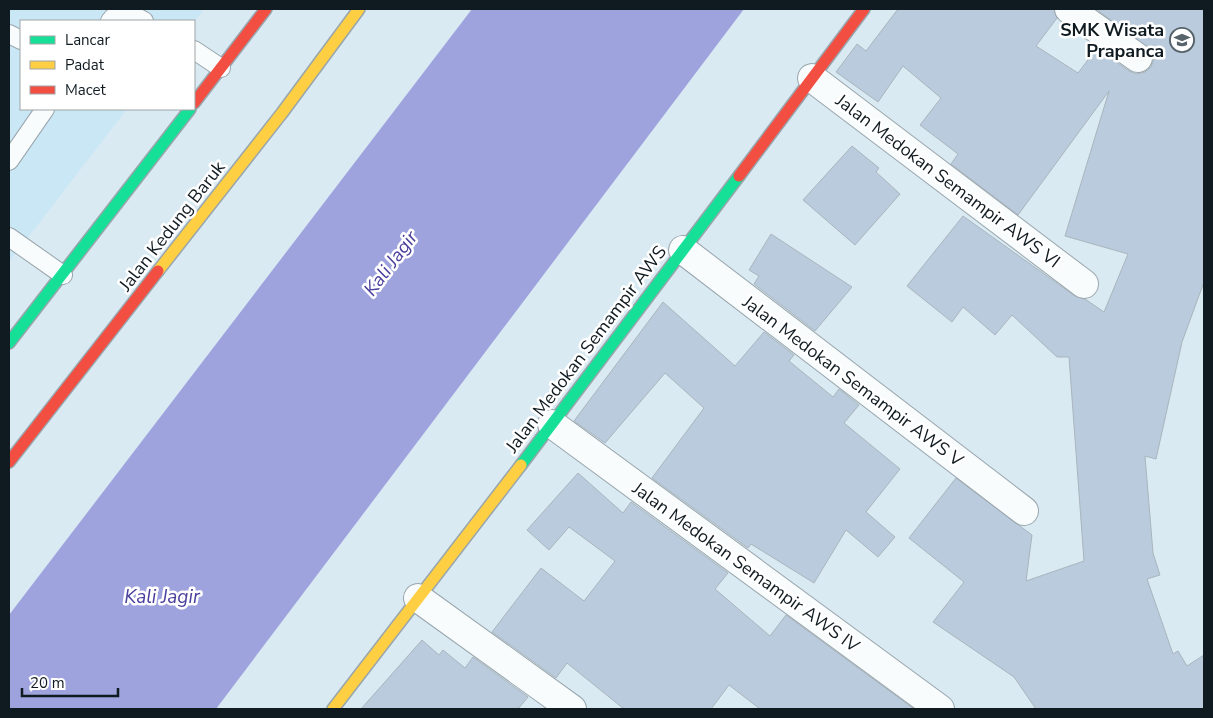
<svg xmlns="http://www.w3.org/2000/svg" width="1213" height="718" viewBox="0 0 1213 718" font-family="'Nunito Sans',sans-serif">
<rect width="100%" height="100%" fill="#d9eaf3"/>
<path fill="#cae7f6" d="M9 9H204L194 22 21 21V109H127L9 262Z"/>
<path fill="#9fa3dd" d="M472 9H744L216 709H9V615Z"/>
<g fill="#b9cbdc" stroke="#aab5bd">
<path d="M898 9H1054L1057 18 1036 46 1078 73 1097 48 1129 71 1137 74 1145 72 1151 67 1154 59 1152 51 1096 9H1204V282L1182 342 1156 459 1145 456 1153 553 1160 575 1147 579 1173 654 1178 651 1187 666 1204 655V709H1036L1014 677 933 622 964 582 909 538 956 478 1032 535 1026 581 1084 561 1069 357H1057L1012 315 995 335 963 307 952 322 907 286 963 216 1075 296 1085 299 1104 312 1128 254 1065 236 1109 91 1018 215 951 164 958 154 920 125 941 98 903 66 878 102 836 72 857 44 866 51Z"/>
<path d="M852 146 879 168 876 172 900 194 855 245 803 200Z"/>
<path d="M771 234 852 287 815 331 754 284 759 276 749 270Z"/>
<path d="M663 302 735 366 764 332 794 355 789 361 833 397 839 389 859 405 844 423 900 469 866 512 895 537 878 557 846 530 814 583 751 544 748 548 652 478 704 408 665 373 605 443 574 421Z"/>
<path d="M578 473 623 513 631 502 728 573 715 589 770 636 786 615 914 709H760L729 685 711 709H624L567 663 556 678 492 632 541 568 584 601 615 561 569 527 549 550 527 530Z"/>
<path d="M422 640 439 655 443 650 465 668 473 657 528 697 518 709H361Z"/>
</g>
<g fill="none" stroke-linecap="round" stroke-linejoin="round">
<defs>
<g id="lane">
<path d="M110 21C120 8 131 14 144 21"/>
<path d="M9 34 21 40"/>
<path d="M194 50 221 68"/>
<path d="M9 161 45 109"/>
<path d="M9 237 63 275"/>
</g>
<g id="street">
<path d="M1069 9 1138 58"/>
<path d="M812 78 1084 284"/>
<path d="M683 250 1024 511"/>
<path d="M552 424 940 709"/>
<path d="M418 598 572 709"/>
</g>
<g id="fast">
<path d="M9 343 190 109"/>
<path d="M521 465 739 176"/>
</g>
<g id="slow">
<path d="M158 271 282 113 359 9"/>
<path d="M333 709 521 465"/>
</g>
<g id="jam">
<path d="M194 103 266 9"/>
<path d="M739 176 864 9"/>
<path d="M9 462 158 271"/>
</g>
</defs>
<use href="#lane" stroke="#99a5ac" stroke-width="20"/>
<use href="#street" stroke="#99a5ac" stroke-width="30"/>
<use href="#fast" stroke="#99a5ac" stroke-width="14"/>
<use href="#slow" stroke="#99a5ac" stroke-width="14"/>
<use href="#jam" stroke="#99a5ac" stroke-width="14"/>
<use href="#lane" stroke="#f9fcfd" stroke-width="18"/>
<use href="#street" stroke="#f9fcfd" stroke-width="28"/>
<use href="#fast" stroke="#16e098" stroke-width="11"/>
<use href="#slow" stroke="#ffcf43" stroke-width="11"/>
<use href="#jam" stroke="#f24e42" stroke-width="11"/>
</g>
<defs>
<symbol id="school-ring" viewBox="-11 -11 22 22"><circle r="9.5" fill="#fff" stroke="#56636a" stroke-width="1.5"/><path d="M0-5L7-2L0 1L-7-2ZM-4 1L0 2.5L4 1V4Q0 6-4 4Z" fill="#56636a"/></symbol>
</defs>
<g fill-rule="evenodd">
<use href="#school-ring" x="1168" y="26" width="28" height="28"/>
</g>
<g text-anchor="middle" stroke-width="5" stroke-linejoin="round" paint-order="stroke">
<g font-size="18" font-weight="bold" fill="#101b21" stroke="#fff" text-anchor="end">
<text x="1164" y="36">SMK Wisata<tspan x="1164" dy="21">Prapanca</tspan></text>
</g>
<g font-size="18" fill="#101b21" stroke="#fff">
<text transform="translate(948 181) rotate(37)" y="6">Jalan Medokan Semampir AWS VI</text>
<text transform="translate(172 226) rotate(-52)" y="6">Jalan Kedung Baruk</text>
<text transform="translate(586 349) rotate(-53)" y="6">Jalan Medokan Semampir AWS</text>
<text transform="translate(853 381) rotate(37)" y="6">Jalan Medokan Semampir AWS V</text>
<text transform="translate(746 567) rotate(36)" y="6">Jalan Medokan Semampir AWS IV</text>
</g>
<g font-size="19" font-style="italic" fill="#4a409d" stroke="#fff">
<text transform="translate(390 263) rotate(-53)" y="7">Kali Jagir</text>
<text x="162" y="603">Kali Jagir</text>
</g>
</g>
<rect width="1213" height="718" fill="none" stroke="#101b21" stroke-width="20"/>
<rect x="20" y="20" width="175" height="90" fill="#ffffff" stroke="#9fa4a6"/>
<rect x="30" y="36" width="25" height="8" fill="#16e098" stroke="#9fa4a6"/>
<text x="65" y="45" font-size="15" fill="#101b21">Lancar</text>
<rect x="30" y="61" width="25" height="8" fill="#ffcf43" stroke="#9fa4a6"/>
<text x="65" y="70" font-size="15" fill="#101b21">Padat</text>
<rect x="30" y="86" width="25" height="8" fill="#f24e42" stroke="#9fa4a6"/>
<text x="65" y="95" font-size="15" fill="#101b21">Macet</text>
<path d="M22 688v8h96v-8" fill="none" stroke="#101b21" stroke-width="2.5"/>
<text x="30" y="688" font-size="15" fill="#101b21" stroke="#ffffff" stroke-width="4" paint-order="stroke">20 m</text>
</svg>
